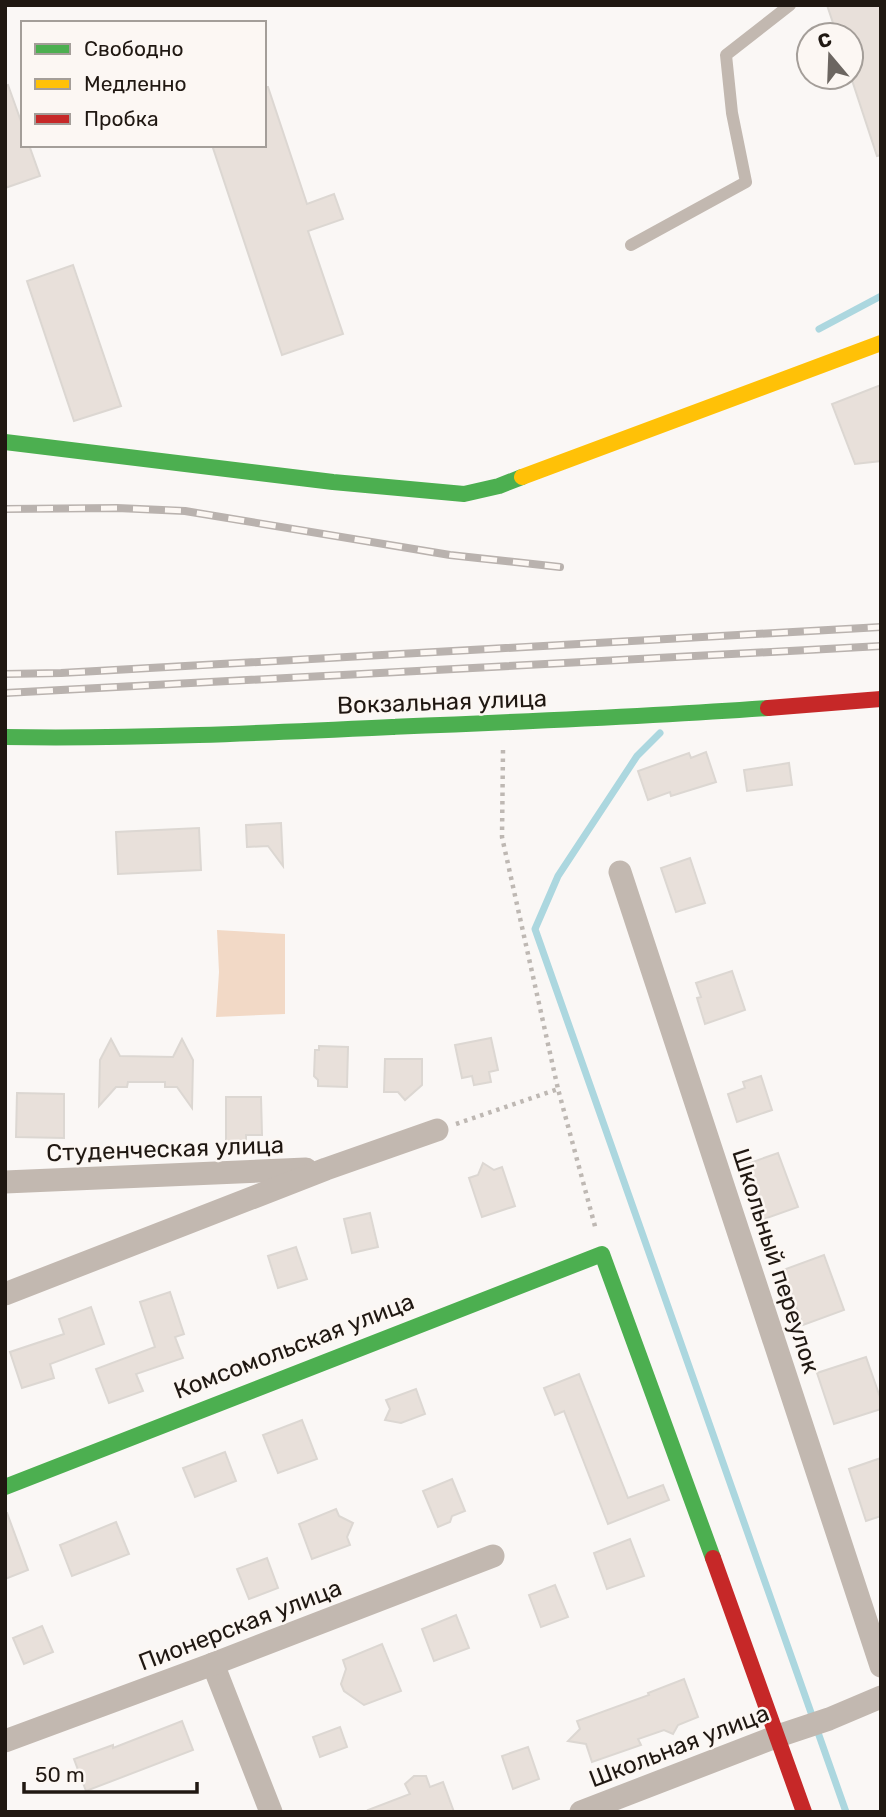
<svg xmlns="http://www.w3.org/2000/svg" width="886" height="1817" viewBox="0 0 886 1817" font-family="Rubik,sans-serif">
<rect width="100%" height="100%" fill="#faf7f5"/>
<path fill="#f2d9c6" d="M217 930 285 934V1014L216 1017 219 972Z"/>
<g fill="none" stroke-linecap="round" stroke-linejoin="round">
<g stroke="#acd7df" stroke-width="7">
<path d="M819 329 881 296"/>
<path d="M660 733 637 756 558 876 535 929 846 1812"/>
</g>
</g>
<g fill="#e8e0da" stroke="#dcd7d2" stroke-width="2">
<path d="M827 5H881V155L877 156 851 77V35H837Z"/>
<path d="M8 85 23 127V145H29L40 176 5 188V86Z"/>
<path d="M264 87H268L307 204 334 194 343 219 308 231 343 334 282 355 212 145H264Z"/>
<path d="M73 265 121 406 74 421 27 281Z"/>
<path d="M881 385V461L855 464 832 404Z"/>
<path d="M706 752 716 782 671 796 670 792 648 800 638 771 689 753 691 758Z"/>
<path d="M789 763 792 785 747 791 744 770Z"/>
<path d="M281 823 283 866 268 846 247 847 246 825Z"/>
<path d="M199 828 201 870 118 874 116 832Z"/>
<path d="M690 858 705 903 676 912 661 868Z"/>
<path d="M732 971 745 1010 705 1024 697 998 701 997 696 983Z"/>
<path d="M491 1038 498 1070 489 1072 491 1082 474 1085 472 1076 462 1078 455 1045Z"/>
<path d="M111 1039 120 1056 173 1057 182 1039 193 1060 192 1108 177 1087H165V1082H128L127 1087H116L99 1106 100 1060Z"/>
<path d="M319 1046 348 1047 347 1087 318 1086V1080L314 1076 315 1050H319Z"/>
<path d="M385 1059H422V1085L405 1100 398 1092H384Z"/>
<path d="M761 1076 772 1110 737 1122 728 1094 745 1088 743 1082Z"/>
<path d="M17 1093 64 1094V1138L16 1137Z"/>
<path d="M226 1097H261L262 1135H246V1141H226Z"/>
<path d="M778 1153 798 1207 764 1219 744 1165Z"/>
<path d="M483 1163 494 1170 502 1167 515 1206 482 1217 469 1178 478 1175Z"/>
<path d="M370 1213 378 1247 352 1253 344 1219Z"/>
<path d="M296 1247 307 1279 278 1288 268 1256Z"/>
<path d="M824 1255 844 1310 803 1325 783 1270Z"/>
<path d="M170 1292 184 1334 175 1337 183 1358 136 1374 143 1391 109 1403 96 1369 155 1347 140 1302Z"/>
<path d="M91 1307 104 1344 50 1364 54 1378 22 1388 10 1352 64 1334 59 1319Z"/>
<path d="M866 1357 881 1400V1409L834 1424 817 1373Z"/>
<path d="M579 1374 628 1498 663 1485 669 1500 608 1524 564 1411 555 1415 544 1388Z"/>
<path d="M416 1389 425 1414 401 1423 385 1420 390 1409 386 1400Z"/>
<path d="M302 1420 317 1459 278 1473 263 1435Z"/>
<path d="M225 1452 236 1481 195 1497 183 1468Z"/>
<path d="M881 1458V1516L866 1521 849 1469Z"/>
<path d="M452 1479 465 1511 452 1516 450 1522 438 1527 423 1491Z"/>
<path d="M336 1509 339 1516 353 1523 347 1537 350 1545 312 1559 299 1524Z"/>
<path d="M5 1513H7L28 1570 5 1579Z"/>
<path d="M116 1522 129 1554 72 1576 60 1545Z"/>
<path d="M630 1539 644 1576 607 1589 594 1553Z"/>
<path d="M267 1558 278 1588 249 1599 237 1569Z"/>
<path d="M555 1585 568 1617 541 1627 529 1595Z"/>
<path d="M456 1615 469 1648 434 1661 422 1629Z"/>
<path d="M42 1626 53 1652 24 1664 13 1638Z"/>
<path d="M382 1644 401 1691 364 1705 344 1691 341 1684 346 1669 343 1660Z"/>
<path d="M684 1679 698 1717 678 1725 673 1734 664 1730 638 1739 641 1745 592 1762 586 1744 568 1741 580 1729 577 1721 649 1695 648 1693Z"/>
<path d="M182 1721 193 1750 86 1791 74 1759 113 1745V1748Z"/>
<path d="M340 1727 347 1747 320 1757 313 1737Z"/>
<path d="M528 1747 539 1779 513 1789 502 1756Z"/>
<path d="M414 1776H426L430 1787 443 1782 454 1812H369L368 1810 410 1794 405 1784Z"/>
</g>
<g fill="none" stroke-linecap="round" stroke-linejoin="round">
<g stroke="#beb8b3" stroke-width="4.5" stroke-dasharray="3.5 5" stroke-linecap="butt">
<path d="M503 750 502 837 558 1089"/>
<path d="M456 1124 558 1089 596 1230"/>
</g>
<path stroke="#c2b8b0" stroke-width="12" d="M631 245 746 182 732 113 726 55 790 5"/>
<g stroke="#c2b8b0" stroke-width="23">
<path d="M620 872 881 1666"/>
<path d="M5 1182 306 1169"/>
<path d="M5 1294 326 1169 437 1130"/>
<path d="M213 1664 271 1812"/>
<path d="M5 1741 213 1664 493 1556"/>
<path d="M581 1812 778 1736 829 1719 881 1697"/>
</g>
<g stroke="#4caf50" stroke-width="16">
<path d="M5 442 333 482 464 494 499 486 522 477"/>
<path d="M5 737C134 739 263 733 392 727 517 722 643 717 768 708"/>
<path d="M5 1487 602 1254 713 1558"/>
</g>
<path stroke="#ffc107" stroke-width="16" d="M522 477 881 343"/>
<g stroke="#c62828" stroke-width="16">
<path d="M768 708 881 699"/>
<path d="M713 1558 804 1812"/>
</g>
<defs>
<g id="rail">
<path d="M5 509 117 508 185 511 450 555 560 567"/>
<path d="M5 674 61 673 881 627"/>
<path d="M5 693 881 646"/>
</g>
</defs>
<use href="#rail" stroke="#b9b2ae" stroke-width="8"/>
<use href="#rail" stroke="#fcf7f3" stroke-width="5" stroke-dasharray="16" stroke-linecap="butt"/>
</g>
<g text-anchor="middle" stroke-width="5" stroke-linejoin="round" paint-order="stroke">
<g font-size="24" fill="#201812" stroke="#fcf7f3">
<text transform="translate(442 702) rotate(-2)" y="8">Вокзальная улица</text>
<text transform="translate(165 1149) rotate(-2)" y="8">Студенческая улица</text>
<text transform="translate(776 1261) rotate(72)" y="8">Школьный переулок</text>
<text transform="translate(294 1346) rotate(-21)" y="8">Комсомольская улица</text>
<text transform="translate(240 1625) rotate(-21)" y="8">Пионерская улица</text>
<text transform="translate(679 1746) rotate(-21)" y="8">Школьная улица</text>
</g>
</g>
<rect width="886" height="1817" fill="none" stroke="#201812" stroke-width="14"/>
<rect x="21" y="21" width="245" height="126" fill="#fcf7f3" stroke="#a49e99" stroke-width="2"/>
<rect x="35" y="44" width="35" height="10" fill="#4caf50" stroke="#a49e99" stroke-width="2"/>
<text x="84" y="56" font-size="21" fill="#201812">Свободно</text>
<rect x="35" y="79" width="35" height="10" fill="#ffc107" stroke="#a49e99" stroke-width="2"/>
<text x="84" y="91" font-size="21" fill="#201812">Медленно</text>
<rect x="35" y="114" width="35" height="10" fill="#c62828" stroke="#a49e99" stroke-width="2"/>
<text x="84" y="126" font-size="21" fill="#201812">Пробка</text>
<g transform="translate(830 56) rotate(341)"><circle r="33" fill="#fcf7f3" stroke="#a49e99" stroke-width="2"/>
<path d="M0-5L12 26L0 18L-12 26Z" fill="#6c6661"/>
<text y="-10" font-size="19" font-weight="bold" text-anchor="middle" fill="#201812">С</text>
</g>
<path d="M24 1782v10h173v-10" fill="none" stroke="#201812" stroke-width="3.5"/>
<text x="35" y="1782" font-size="21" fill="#201812" stroke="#fcf7f3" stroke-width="5" paint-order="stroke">50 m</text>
</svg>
